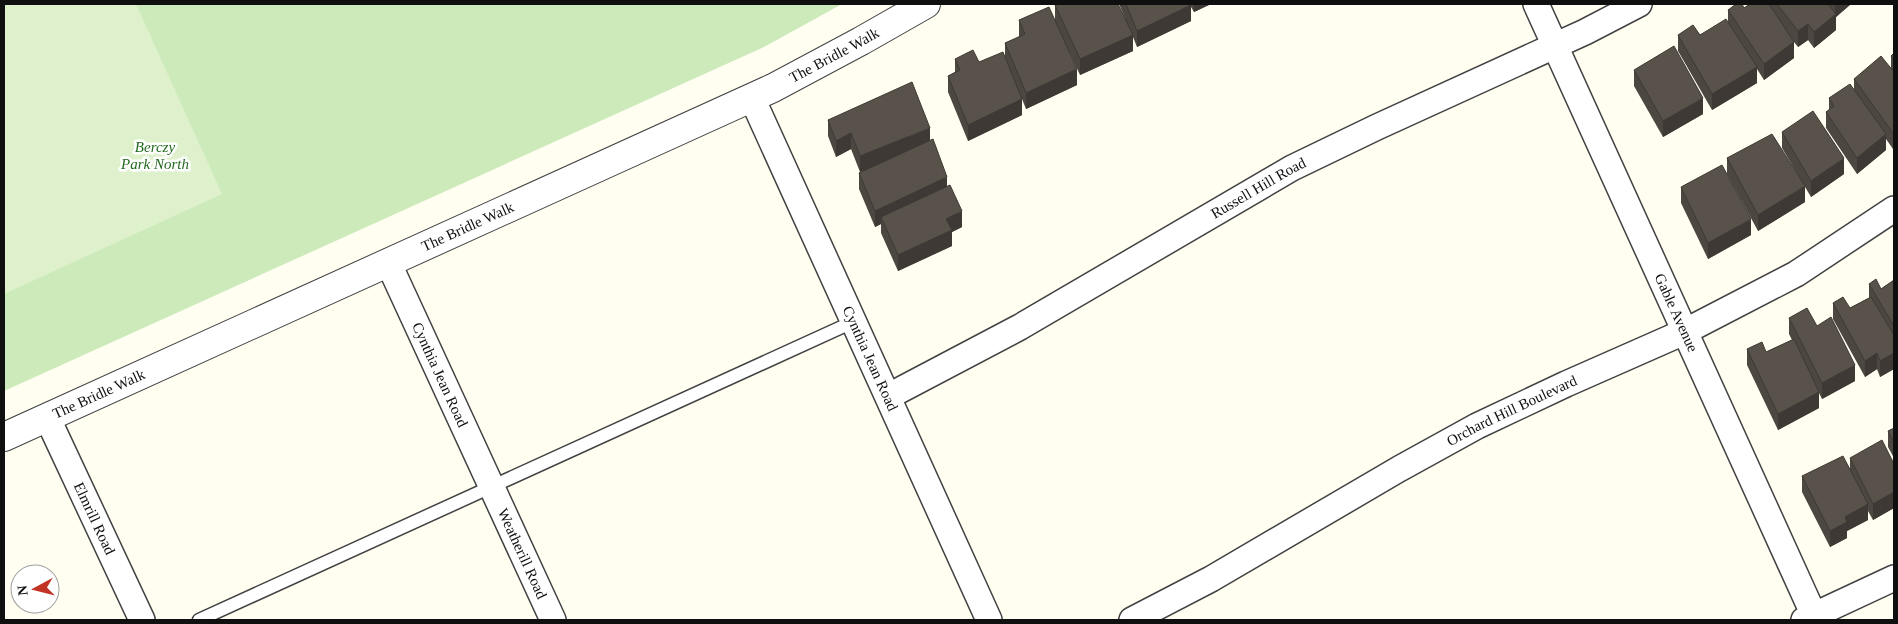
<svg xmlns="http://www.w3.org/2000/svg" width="1898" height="624" viewBox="0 0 1898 624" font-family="'Times New Roman',serif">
<rect width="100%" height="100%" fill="#fffef1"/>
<path fill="#cceaba" d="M4 4H842L764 47 4 391Z"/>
<path fill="#dff1cc" d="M4 4H136L222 194 4 294Z"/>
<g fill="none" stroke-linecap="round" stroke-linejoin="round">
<defs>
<path id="service" d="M199 620 855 321"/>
<g id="minor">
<path id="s1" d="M1536 4 1816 620"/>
<path id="s2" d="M752 98 989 620"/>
<path id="s3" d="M388 262 553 620"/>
<path id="s4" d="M889 396 1020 327 1292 168 1377 127 1585 32 1639 4"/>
<path id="s5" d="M47 417 142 620"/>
<path id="s6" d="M1132 620 1211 579 1399 469 1477 426 1566 384 1684 332 1796 274 1894 209"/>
<path d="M1804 620 1894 578"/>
</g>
<g id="tertiary">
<path id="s7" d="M4 437 773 88 861 41 926 4"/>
</g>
</defs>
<use href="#service" stroke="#424242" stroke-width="15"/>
<use href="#minor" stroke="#424242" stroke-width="28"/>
<use href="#tertiary" stroke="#424242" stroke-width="30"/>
<use href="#service" stroke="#fff" stroke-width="12"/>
<use href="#minor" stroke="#fff" stroke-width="25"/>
<use href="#tertiary" stroke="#fff" stroke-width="28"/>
</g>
<g fill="#4c4740">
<path d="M1119 4H1211L1194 12 1191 7V21L1137 47 1133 37V51L1080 75 1069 51 1077 85 1026 109 1022 99V115L968 141 948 92V76L955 72V59L979 62 1005 57V43L1019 37V20H1055V5L1125 18Z"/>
<path d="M1750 4H1851L1836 17V30L1814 48 1808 40 1798 47 1794 42V58L1764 80 1757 69V83L1712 110 1678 51V35H1700L1728 22V10L1744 8Z"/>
<path d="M1894 53V148L1893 149 1886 139V150L1857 174 1826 128V112L1829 110V98L1854 90V79L1891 68V56Z"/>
<path d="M1634 70 1703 114 1663 137 1634 86Z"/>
<path d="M828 120 930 141 962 227 952 232V246L898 271 881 233V224L875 227 859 189V173L867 169 860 172 851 149 836 157 828 136Z"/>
<path d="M1782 132 1844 174 1811 197 1782 148Z"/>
<path d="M1727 158 1805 202 1758 231 1727 174Z"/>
<path d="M1681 187 1751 235 1708 259 1681 203Z"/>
<path d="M1894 280V369L1880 377 1877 369 1865 377 1833 319V303L1850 308 1869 298V284L1881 289Z"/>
<path d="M1789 318 1817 326 1855 381 1822 399 1819 393V408L1778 430 1747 365V349L1766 352 1792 340 1789 334Z"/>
<path d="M1894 428V458L1888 447V431Z"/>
<path d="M1850 458 1894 464V508L1873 520 1868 511V520L1847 531V538L1830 547 1802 492V476L1850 469Z"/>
</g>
<g fill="#3e3934">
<path d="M1194 4H1211L1194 12Z"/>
<path d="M1835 4H1851L1836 17V30L1814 48V32L1835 14Z"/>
<path d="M1191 5V21L1137 47V31Z"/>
<path d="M1808 24V40L1798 47V31Z"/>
<path d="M1133 35V51L1080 75V59Z"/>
<path d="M1794 42V58L1764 80V64Z"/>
<path d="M1757 67V83L1712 110V94Z"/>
<path d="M1077 69V85L1026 109V93Z"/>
<path d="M1703 98V114L1663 137V121Z"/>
<path d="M1022 99V115L968 141V125Z"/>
<path d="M930 128V144L860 172V156Z"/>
<path d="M1894 132V148L1893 149V133Z"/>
<path d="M851 133V149L836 157V141Z"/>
<path d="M1886 134V150L1857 174V158Z"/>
<path d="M1844 158V174L1811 197V181Z"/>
<path d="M947 177V193L881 217V224L875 227V211Z"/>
<path d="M1805 186V202L1758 231V215Z"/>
<path d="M962 211V227L952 232V246L898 271V255L946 219Z"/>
<path d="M1751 219V235L1708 259V243Z"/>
<path d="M1877 353V369L1865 377V361Z"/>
<path d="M1894 353V369L1880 377V361Z"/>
<path d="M1855 365V381L1822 399V383Z"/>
<path d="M1819 392V408L1778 430V414Z"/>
<path d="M1894 492V508L1873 520V504Z"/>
<path d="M1868 504V520L1847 531V538L1830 547V531L1845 517Z"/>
</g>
<g fill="#58524b" stroke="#3e3934">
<path d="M1058 4H1118L1133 35 1080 59 1055 5Z"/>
<path d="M1126 4H1191V5L1137 31Z"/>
<path d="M1736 4H1742L1744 8 1750 4H1769L1794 42 1764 64 1728 10Z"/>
<path d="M1777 4H1828L1836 14 1814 32 1808 24 1798 31Z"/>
<path d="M1049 7 1077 69 1026 93 1005 43 1025 34 1019 20Z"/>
<path d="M1726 19 1757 67 1712 94 1678 35 1693 25 1700 35Z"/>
<path d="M1674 46 1703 98 1663 121 1634 70Z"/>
<path d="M973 50 979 62 1003 52 1022 99 968 125 948 76 960 70 955 59Z"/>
<path d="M1894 53V60L1891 56Z"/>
<path d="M1881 56 1894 72V132L1893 133 1854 79Z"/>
<path d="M912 82 930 128 860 156 851 133 836 141 828 120Z"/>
<path d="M1850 84 1886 134 1857 158 1826 112 1834 106 1829 98Z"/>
<path d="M1813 111 1844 158 1811 181 1782 132Z"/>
<path d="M1772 134 1805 186 1758 215 1727 158Z"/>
<path d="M933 139 947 177 875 211 859 173Z"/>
<path d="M1722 165 1751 219 1708 243 1681 187Z"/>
<path d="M950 185 962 211 946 219 952 230 898 255 881 217Z"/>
<path d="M1876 279 1881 289 1894 280V326L1869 284Z"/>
<path d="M1843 297 1850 308 1871 297 1894 335V353L1880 361 1877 353 1865 361 1833 303Z"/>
<path d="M1807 308 1817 326 1831 317 1855 365 1822 383 1789 318Z"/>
<path d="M1794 339 1819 392 1778 414 1747 349 1762 342 1766 352Z"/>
<path d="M1894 428V442L1888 431Z"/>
<path d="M1882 440 1894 464V492L1873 504 1850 458Z"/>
<path d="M1843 456 1868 504 1845 517 1847 522 1830 531 1802 476Z"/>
</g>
<g text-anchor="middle" stroke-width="5" stroke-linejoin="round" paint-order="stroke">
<g font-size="15" fill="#0f0f0f" stroke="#fff">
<text dy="5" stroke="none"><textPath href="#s7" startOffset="914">The Bridle Walk</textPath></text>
<text dy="5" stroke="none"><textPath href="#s4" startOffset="424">Russell Hill Road</textPath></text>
<text dy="5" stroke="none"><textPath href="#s7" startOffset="509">The Bridle Walk</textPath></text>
<text dy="5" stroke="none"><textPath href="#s1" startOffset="339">Gable Avenue</textPath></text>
<text dy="5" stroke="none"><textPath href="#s2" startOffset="286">Cynthia Jean Road</textPath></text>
<text dy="5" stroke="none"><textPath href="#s3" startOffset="124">Cynthia Jean Road</textPath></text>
<text dy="5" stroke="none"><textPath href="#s7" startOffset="104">The Bridle Walk</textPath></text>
<text dy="5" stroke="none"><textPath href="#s6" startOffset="434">Orchard Hill Boulevard</textPath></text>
<text dy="5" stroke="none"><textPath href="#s5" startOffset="112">Elmrill Road</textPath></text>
<text dy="5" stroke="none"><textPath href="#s3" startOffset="321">Weatherill Road</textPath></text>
</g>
<g font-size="15" font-style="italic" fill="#23681e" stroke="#fff">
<text x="155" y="152">Berczy<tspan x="155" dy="17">Park North</tspan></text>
</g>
</g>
<rect width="1898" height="624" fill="none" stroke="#0f0f0f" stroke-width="10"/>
<g transform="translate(35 589) rotate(263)"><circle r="24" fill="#ffffff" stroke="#9f9f9f"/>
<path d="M0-4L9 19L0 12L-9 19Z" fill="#c13425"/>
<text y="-8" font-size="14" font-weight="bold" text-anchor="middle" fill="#0f0f0f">N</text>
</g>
</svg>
